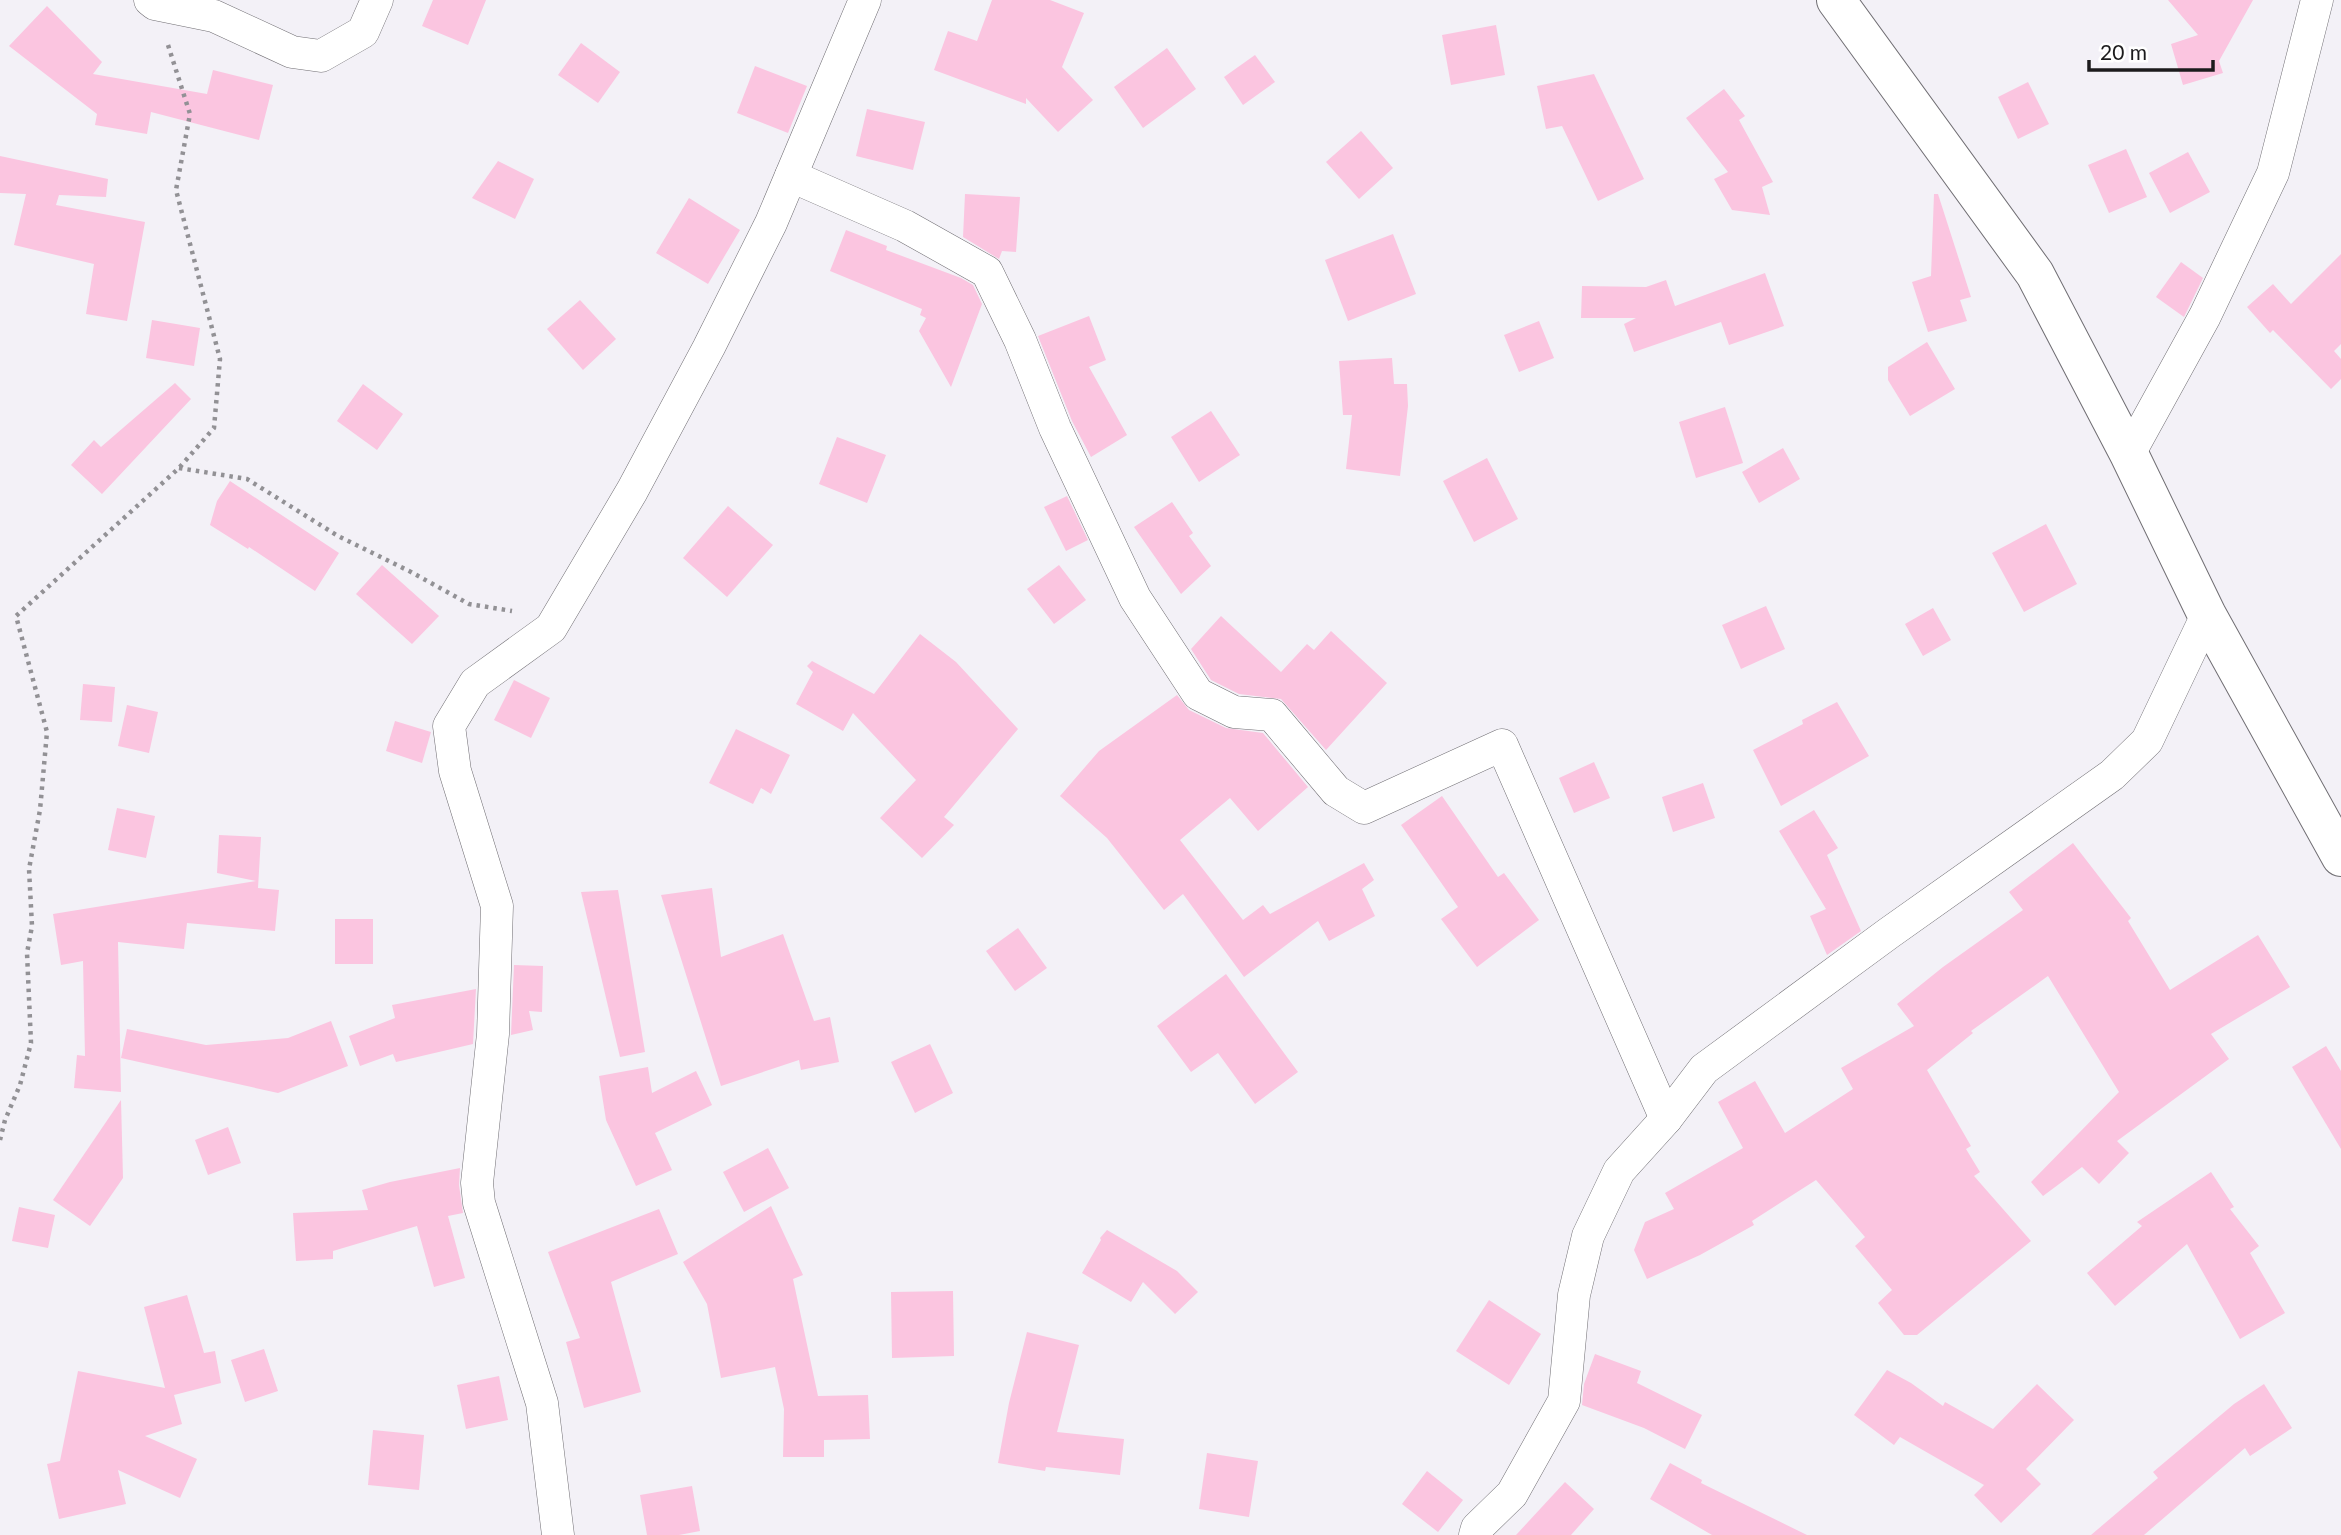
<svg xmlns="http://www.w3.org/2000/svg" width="2341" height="1535" viewBox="0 0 2341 1535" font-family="Lato,sans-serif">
<rect width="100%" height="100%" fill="#f3f1f7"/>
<g fill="#fbc5e0">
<path d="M433 0H486L468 45 422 26Z"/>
<path d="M992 0H1050L1084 13 1062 67 1093 100 1058 132 1026 98V104L934 70 948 31 977 41Z"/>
<path d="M2168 0H2253L2219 61 2223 73 2183 85 2171 44 2198 35Z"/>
<path d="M47 6 102 62 93 74 207 94 213 70 273 85 259 140 151 112 147 134 95 125 97 114 9 46Z"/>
<path d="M1496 25 1505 75 1451 85 1442 35Z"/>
<path d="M581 43 620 72 598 103 558 75Z"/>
<path d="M1167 48 1196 89 1143 128 1114 87Z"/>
<path d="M1255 55 1275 82 1243 105 1224 77Z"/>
<path d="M755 66 807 86 788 133 737 113Z"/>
<path d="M1594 74 1644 179 1598 201 1562 126 1546 129 1537 86Z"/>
<path d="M2028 82 2049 124 2018 139 1998 97Z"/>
<path d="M1724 89 1745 116 1739 120 1773 182 1762 187 1770 215 1732 210 1714 179 1728 172 1686 118Z"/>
<path d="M867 109 925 122 913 170 856 156Z"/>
<path d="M1361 131 1393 168 1359 199 1326 162Z"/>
<path d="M2126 149 2147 197 2109 213 2088 165Z"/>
<path d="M2188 152 2210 192 2170 213 2149 173Z"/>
<path d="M0 156 108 179 106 197 59 195 56 205 145 222 127 321 86 314 94 264 14 245 26 194 0 193Z"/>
<path d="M498 161 534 179 515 219 472 198Z"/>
<path d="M965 194 1020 197 1016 252 1002 251 999 259 963 237Z"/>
<path d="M1934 194H1938L1971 297 1960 300 1967 321 1928 332 1912 282 1931 276Z"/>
<path d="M689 198 740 230 708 284 656 253Z"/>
<path d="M846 230 887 246 886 250 961 278 973 285 982 304 951 387 919 331 926 318 920 315 922 309 830 271Z"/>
<path d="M1393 234 1416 294 1348 321 1325 260Z"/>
<path d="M2341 254V344L2334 351 2341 359V379L2331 389 2273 330 2270 333 2247 307 2273 284 2291 304Z"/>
<path d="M2181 262 2203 278 2184 317 2156 297Z"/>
<path d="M1765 273 1784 326 1729 345 1721 322 1634 352 1624 324 1636 318H1581L1582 286 1646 287 1666 280 1675 306Z"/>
<path d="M580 300 616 339 583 370 547 329Z"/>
<path d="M1089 316 1106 360 1089 367 1127 435 1091 457 1072 421 1038 336Z"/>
<path d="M152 320 200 328 194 366 146 358Z"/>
<path d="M1539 321 1554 358 1519 372 1504 335Z"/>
<path d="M1927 342 1955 389 1910 416 1888 380V367Z"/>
<path d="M1392 358 1394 384H1407L1408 406 1400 476 1346 469 1352 415H1343L1339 361Z"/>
<path d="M175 383 191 399 102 494 71 465 94 440 101 447Z"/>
<path d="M363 384 403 414 377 450 337 421Z"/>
<path d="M1725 407 1743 463 1696 478 1679 422Z"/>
<path d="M1211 411 1240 455 1199 482 1171 437Z"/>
<path d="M837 437 886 455 867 503 819 484Z"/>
<path d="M1783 448 1800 479 1759 503 1742 472Z"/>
<path d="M1487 458 1518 519 1474 542 1443 481Z"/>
<path d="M230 481 339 553 315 591 249 547 248 549 210 525 217 501Z"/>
<path d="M1067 496 1088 540 1066 551 1044 507Z"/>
<path d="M1172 502 1193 533 1189 536 1211 566 1181 594 1134 527Z"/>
<path d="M728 506 773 545 727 597 683 558Z"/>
<path d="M2046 524 2077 584 2024 612 1992 553Z"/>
<path d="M382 565 439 616 412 644 356 594Z"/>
<path d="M1059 565 1086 600 1054 624 1027 589Z"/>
<path d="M1766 606 1785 649 1741 669 1722 625Z"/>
<path d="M1933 608 1951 640 1923 656 1905 624Z"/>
<path d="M1221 616 1281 672 1307 644 1314 650 1331 631 1387 683 1326 750 1281 699 1239 694 1211 680 1191 649Z"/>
<path d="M920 634 956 662 1018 729 944 817 954 825 922 858 880 818 916 780 853 713 843 731 796 704 813 672 807 666 812 661 874 694Z"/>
<path d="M514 680 550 698 531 738 494 720Z"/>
<path d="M83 684 115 687 112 722 80 720Z"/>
<path d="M1177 695 1189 710 1226 728 1263 733 1308 787 1258 831 1230 798 1180 840 1243 920 1263 905 1270 914 1364 863 1374 880 1362 889 1375 916 1329 941 1318 921 1244 977 1183 894 1164 910 1107 838 1060 796 1099 751Z"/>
<path d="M1837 702 1869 756 1781 806 1753 750 1803 724 1802 720Z"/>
<path d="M127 705 158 712 149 753 118 746Z"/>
<path d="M395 721 431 732 422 763 386 751Z"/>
<path d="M736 729 790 755 771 794 761 788 753 804 709 783Z"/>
<path d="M1594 762 1610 798 1574 813 1559 778Z"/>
<path d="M1703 783 1715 818 1673 832 1662 797Z"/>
<path d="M1442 796 1498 877 1504 873 1539 920 1477 967 1441 919 1458 907 1401 825Z"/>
<path d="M117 808 155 816 146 858 108 850Z"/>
<path d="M1814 810 1838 848 1827 855 1861 931 1827 955 1810 916 1826 909 1779 831Z"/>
<path d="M219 835 261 837 258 888 279 890 275 931 187 923 184 949 118 942 121 1092 74 1088 77 1055 85 1056 83 961 61 965 53 914 256 881 217 873Z"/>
<path d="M2073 843 2131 918 2128 921 2170 990 2258 935 2290 987 2211 1034 2229 1059 2117 1141 2129 1153 2099 1184 2082 1167 2043 1196 2031 1182 2119 1092 2048 976 1971 1031 1973 1033 1927 1070 1971 1146 1966 1149 1980 1172 1974 1176 2031 1241 1917 1335H1904L1878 1303 1892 1290 1855 1246 1865 1237 1816 1180 1752 1221 1754 1225 1700 1255 1647 1279 1634 1250 1645 1222 1674 1209 1665 1193 1743 1148 1718 1102 1755 1081 1785 1133 1853 1089 1841 1068 1914 1026 1897 1004 1943 967 2023 910 2009 892Z"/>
<path d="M712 888 721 957 783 934 814 1021 830 1017 839 1062 801 1070 799 1060 721 1086 661 895Z"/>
<path d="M618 890 645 1052 620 1057 581 892Z"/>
<rect x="335" y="919" width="38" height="45"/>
<path d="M1018 928 1047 968 1015 991 986 951Z"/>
<path d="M514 965 543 966 542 1012 529 1011 533 1030 511 1035Z"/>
<path d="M1226 974 1298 1072 1255 1104 1218 1053 1191 1072 1157 1026Z"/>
<path d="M476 989 473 1044 396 1062 393 1054 360 1066 349 1036 395 1018 392 1005Z"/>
<path d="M331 1021 348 1066 278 1093 121 1058 127 1029 206 1045 288 1038Z"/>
<path d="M930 1044 953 1093 915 1113 891 1062Z"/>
<path d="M2326 1046 2341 1071V1149L2292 1067Z"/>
<path d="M648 1067 652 1093 696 1071 712 1105 655 1133 672 1170 636 1186 606 1120 599 1076Z"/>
<path d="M121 1100 123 1178 90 1226 53 1200Z"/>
<path d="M228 1127 241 1163 208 1175 195 1140Z"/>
<path d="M768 1148 789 1188 744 1212 723 1172Z"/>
<path d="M460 1168 459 1185 463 1213 448 1216 465 1278 434 1287 417 1226 333 1251V1259L296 1261 293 1213 368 1210 362 1190 390 1182Z"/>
<path d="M2211 1172 2234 1207 2230 1209 2259 1246 2250 1253 2285 1313 2240 1339 2187 1244 2115 1306 2087 1273 2142 1226 2137 1222Z"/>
<path d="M771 1206 803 1275 793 1279 818 1396 868 1395 870 1439 824 1440V1457H783L784 1409 775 1367 721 1378 707 1304 683 1262Z"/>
<path d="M19 1207 55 1215 48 1248 12 1241Z"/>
<path d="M659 1209 678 1254 611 1282 641 1392 584 1408 566 1342 580 1338 548 1252Z"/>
<path d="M1107 1230 1177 1271 1198 1292 1175 1314 1143 1282 1131 1302 1082 1273 1101 1240 1100 1238Z"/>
<path d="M953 1291 954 1356 892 1358 891 1292Z"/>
<path d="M187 1295 204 1353 215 1351 221 1383 174 1395 182 1424 145 1436 197 1459 180 1498 118 1470 126 1504 59 1519 47 1464 60 1461 78 1371 165 1388 144 1307Z"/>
<path d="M1489 1300 1541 1334 1509 1385 1456 1351Z"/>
<path d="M1027 1332 1079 1345 1057 1432 1124 1439 1120 1475 1046 1467 1045 1471 998 1463 1009 1403Z"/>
<path d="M264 1349 278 1391 245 1402 231 1360Z"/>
<path d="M1595 1354 1641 1371 1637 1383 1702 1415 1685 1449 1644 1428 1582 1405 1584 1384Z"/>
<path d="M1887 1370 1911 1383 1943 1406 1945 1402 1993 1429 2037 1384 2074 1420 2026 1469 2041 1484 2001 1523 1974 1495 1984 1485 1900 1437 1894 1445 1854 1415Z"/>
<path d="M499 1376 508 1420 466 1429 457 1385Z"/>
<path d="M2264 1384 2292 1428 2250 1456 2245 1448 2144 1535H2091L2158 1478 2153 1472 2234 1404Z"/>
<path d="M373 1430 424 1435 419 1490 368 1485Z"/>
<path d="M1207 1453 1258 1461 1249 1517 1199 1509Z"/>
<path d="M1670 1463 1702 1480 1701 1483 1807 1535H1712L1650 1499Z"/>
<path d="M1427 1471 1463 1500 1438 1532 1402 1504Z"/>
<path d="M1565 1482 1594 1509 1571 1535H1516Z"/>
<path d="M692 1486 700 1531 679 1535H647L640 1495Z"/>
</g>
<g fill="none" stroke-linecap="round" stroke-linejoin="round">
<defs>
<g id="street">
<path d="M150 0 155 4 214 16 292 52 321 56 363 32 377 0"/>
<path d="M791 176 905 226 987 272 1020 340 1055 428 1135 598 1198 694 1234 712 1272 715 1336 791 1364 808 1502 745 1666 1119"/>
<path d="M2129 454 2205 316 2273 173 2317 0"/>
<path d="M558 1535 542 1403 479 1203 477 1183 493 1034 497 906 455 771 449 726 475 683 551 628 632 491 709 347 771 223 865 0"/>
<path d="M1475 1535 1477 1528 1512 1494 1564 1401 1574 1295 1588 1236 1619 1171 1666 1119 1704 1069 1889 933 2112 775 2147 741 2207 615"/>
</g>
<path id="secondary" d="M1836 0 2035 274 2129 454 2207 615 2341 857"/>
</defs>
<use href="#street" stroke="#706e73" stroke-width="33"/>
<use href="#secondary" stroke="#706e73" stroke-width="40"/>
<g stroke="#929195" stroke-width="4.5" stroke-dasharray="3.5 5" stroke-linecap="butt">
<path d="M179 468 247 479 338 536 411 572 469 604 512 611"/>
<path d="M0 1140 5 1120 20 1085 31 1043 27 953 32 926 29 869 40 810 47 732 16 616 179 468 214 428 220 359 176 190 190 114 168 45"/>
</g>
<use href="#street" stroke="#fff" stroke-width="32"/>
<use href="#secondary" stroke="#fff" stroke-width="38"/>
</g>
<path d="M2089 60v10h124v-10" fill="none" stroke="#1c1b1d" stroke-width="3.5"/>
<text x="2100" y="60" font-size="21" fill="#1c1b1d" stroke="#ffffff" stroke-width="5" paint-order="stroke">20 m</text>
</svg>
